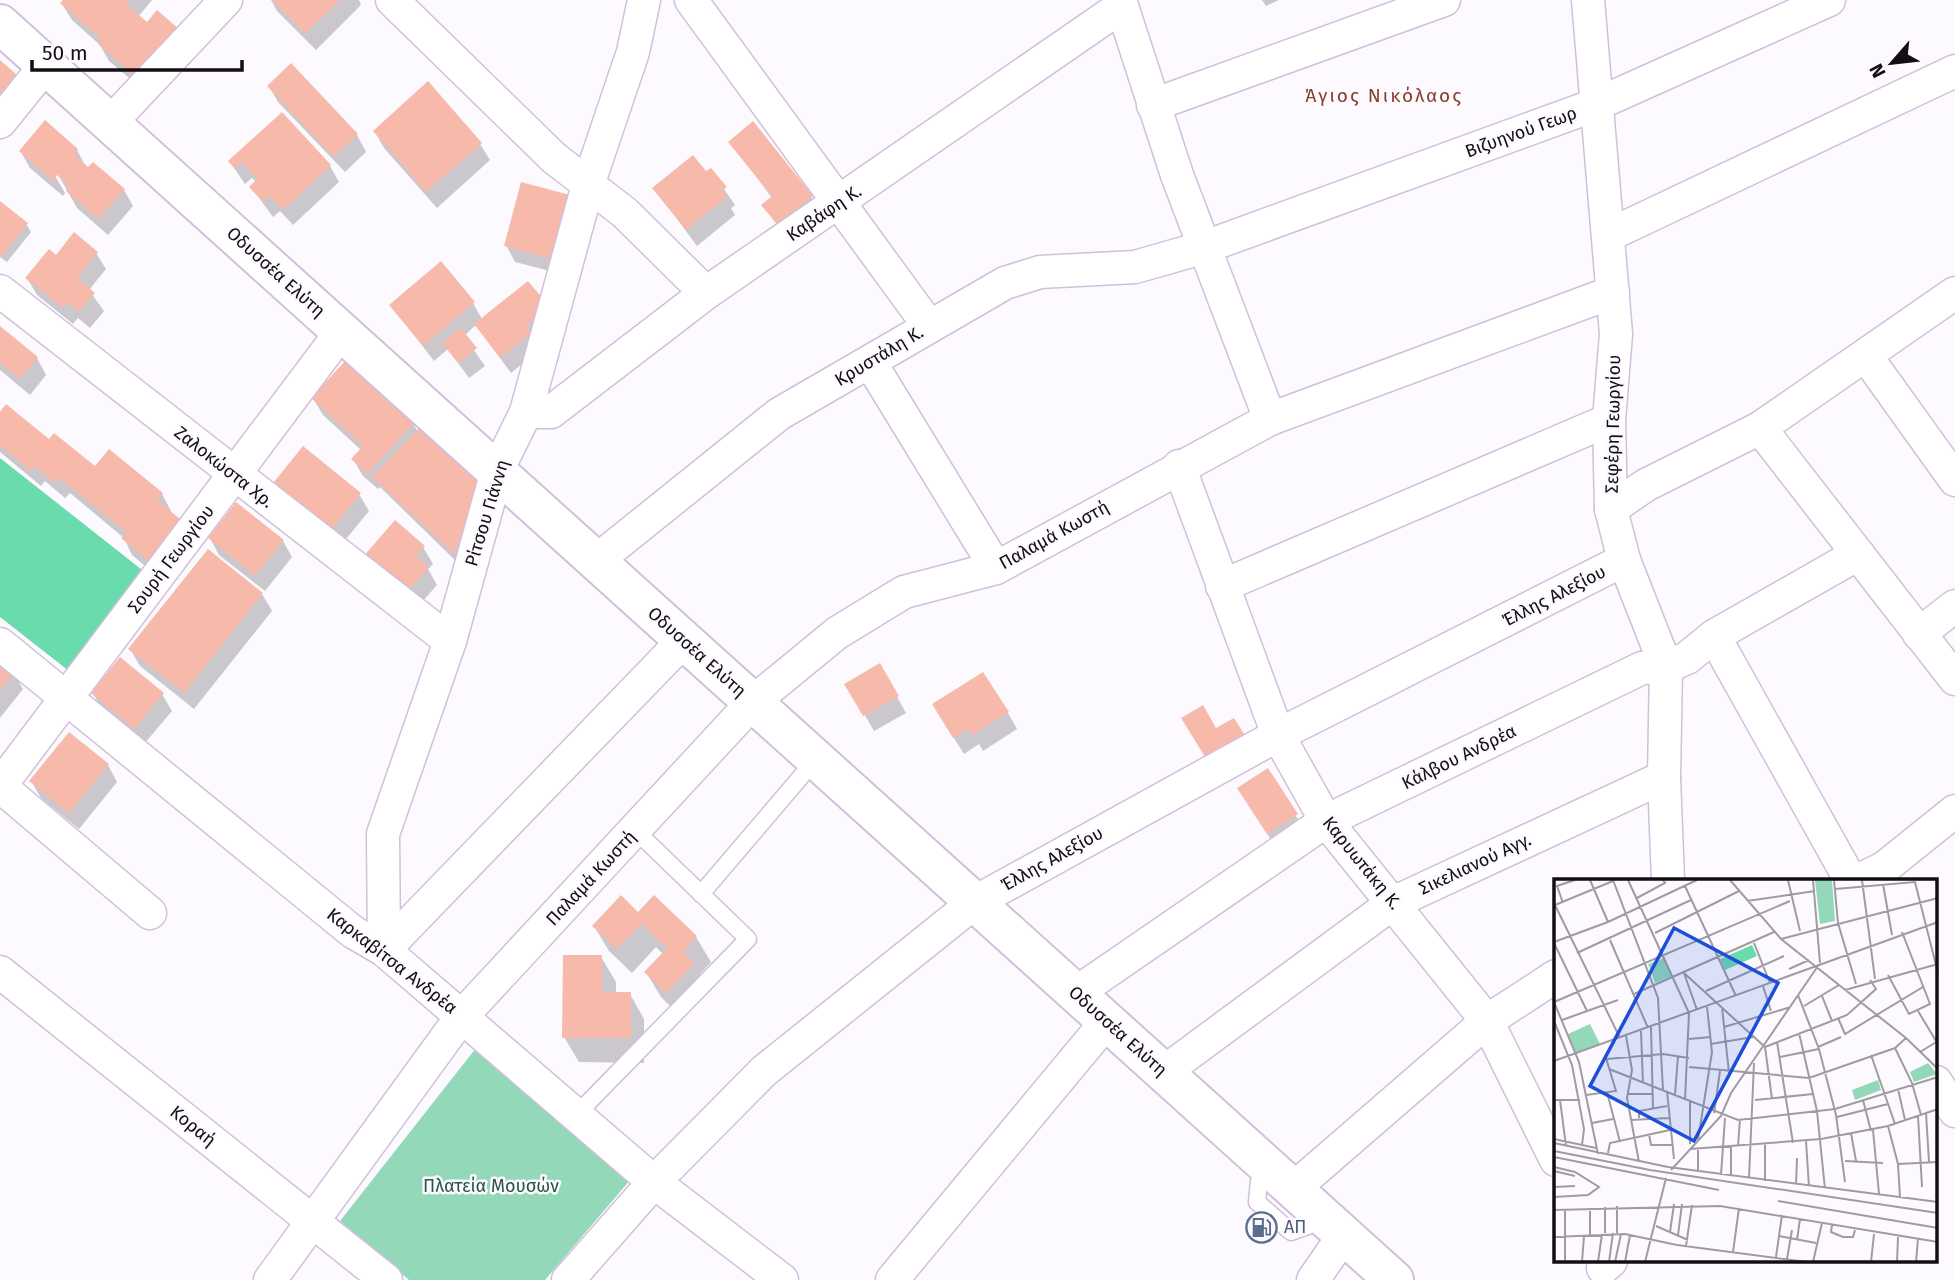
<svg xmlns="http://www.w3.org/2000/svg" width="1955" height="1280" viewBox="0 0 1955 1280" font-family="'Fira Sans',sans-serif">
<rect width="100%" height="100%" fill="#fdfaff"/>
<path fill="#93d9b9" d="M476 1048 631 1179 545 1280H409L340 1221Z"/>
<path fill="#6adbad" d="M0 458 146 573 69 671 0 617Z"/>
<g fill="#0003">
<path d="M65 0H152L138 17 147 93 109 61 100 45 72 20 62 4Z"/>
<path d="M271 0H359L361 5 316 50 277 11Z"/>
<path d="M1262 0H1279L1266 6Z"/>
<path d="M291 66 357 135 366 152 345 172 278 102 269 86Z"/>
<path d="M282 114 330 166 339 182 293 225 280 211 273 217 251 187 256 182 252 178 245 184 230 162Z"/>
<path d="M375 132 480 144 490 160 437 208 384 148Z"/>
<path d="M730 142 811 197 821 213 788 240 763 205 772 198Z"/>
<path d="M77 150 86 167 124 190 133 206 108 235 77 208 54 167 51 169 65 193 63 196 30 168 21 152Z"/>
<path d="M711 170 735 205 731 208 735 215 697 246 655 189Z"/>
<path d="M522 184 562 274 515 262 506 245Z"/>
<path d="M0 203 26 224 31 232 7 262 0 257Z"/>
<path d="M96 253 106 269 89 290 104 311 90 328 78 318 73 324 37 295 27 278Z"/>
<path d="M473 303 482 319 548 308 539 350 511 373 476 325 464 336 485 366 469 378 448 349 434 361 391 305Z"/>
<path d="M0 328 37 358 46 375 30 395 0 370Z"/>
<path d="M313 398 413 424 418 432 481 477 464 569 380 487 378 489 363 476 353 459 361 450 323 415Z"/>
<path d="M0 414 95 469 162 494 171 511 162 580 132 555 124 538 70 493 65 498 45 481 41 486 0 452Z"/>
<path d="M276 482 359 494 369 511 342 544 286 499Z"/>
<path d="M210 538 283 541 292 557 265 591 219 555Z"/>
<path d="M423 547 433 564 428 569 437 585 416 609 375 574Z"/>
<path d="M262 594 272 611 194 709 140 666 130 649Z"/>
<path d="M0 662 14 673 23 689 0 718Z"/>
<path d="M880 666 906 713 874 731 847 684Z"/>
<path d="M93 693 162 694 172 711 144 744 102 710Z"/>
<path d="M1008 713 1017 729 983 751 979 744 964 754 943 721Z"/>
<path d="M108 765 117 782 79 829 41 798 31 781Z"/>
<path d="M1267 770 1306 832 1278 850 1248 805Z"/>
<path d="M654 897 696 937 711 962 700 974 708 989 681 1017 661 997 646 972 663 954 656 947 632 973 609 951 594 926 638 914Z"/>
<path d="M601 957 616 982V994H630L644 1019V1063L579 1062 564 1037Z"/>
</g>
<g fill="#f7baaa">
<path d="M63 0H129L126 4 147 22 157 10 179 29 137 78 98 44 101 39 60 3Z"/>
<path d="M272 0H340L305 34Z"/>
<path d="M0 60 24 81 0 109Z"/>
<path d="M291 63 358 134 334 157 267 86Z"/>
<path d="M428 81 482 143 426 192 373 131Z"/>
<path d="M282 112 331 165 283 210 270 196 263 202 249 187 257 179 242 162 235 169 228 161Z"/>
<path d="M45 120 78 149 74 154 88 167 93 162 125 189 98 219 66 191 69 186 57 175 53 181 19 151Z"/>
<path d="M753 121 813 196 777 224 761 205 772 196 728 142Z"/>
<path d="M693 155 706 171 711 168 727 187 722 191 727 197 686 230 652 188Z"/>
<path d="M521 182 570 195 553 259 504 246Z"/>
<path d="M0 201 28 223 2 256 0 254Z"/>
<path d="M74 232 98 252 77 277 95 293 79 312 68 303 63 308 25 278 49 249 56 255Z"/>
<path d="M441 261 475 302 423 346 389 305Z"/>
<path d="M528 281 550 307 526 326 531 333 500 358 474 324Z"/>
<path d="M0 326 38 357 20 379 0 363Z"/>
<path d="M461 328 477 348 458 363 442 343Z"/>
<path d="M346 360 414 423 367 474 351 459 363 446 311 398Z"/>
<path d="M6 404 49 439 54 433 95 466 109 449 163 493 157 500 185 523 152 564 121 538 126 532 59 478 55 483 35 466 31 471 0 445V412Z"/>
<path d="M423 424 483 476 454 554 372 477Z"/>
<path d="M303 446 361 493 332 529 274 482Z"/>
<path d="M236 502 284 540 255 576 208 538Z"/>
<path d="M395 520 425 546 416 556 429 567 405 594 363 557Z"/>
<path d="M208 549 263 593 184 693 128 649Z"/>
<path d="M120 657 164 693 134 729 91 693Z"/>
<path d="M0 660 15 672 0 690Z"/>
<path d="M880 663 899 696 863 716 844 684Z"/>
<path d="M983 672 1009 712 972 735 968 729 953 738 932 704Z"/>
<path d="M1203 705 1216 728 1234 718 1246 737 1207 760 1181 718Z"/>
<path d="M69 732 109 764 69 813 29 781Z"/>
<path d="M1268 768 1298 814 1267 834 1237 788Z"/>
<path d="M621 895 638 912 654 895 697 936 683 952 695 963 666 993 644 972 667 948 641 924 617 949 592 926Z"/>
<path d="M563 955H602V992H631V1038H562Z"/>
</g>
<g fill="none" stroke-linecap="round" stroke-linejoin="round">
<defs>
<g id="lane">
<path d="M701 894 816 759"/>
<path d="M576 1115 748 939 636 831"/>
<path d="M1259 1181 1257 1202 1291 1232 1308 1226"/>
</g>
<g id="street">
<path d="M392 0 554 158 625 213 706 293"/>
<path d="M691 0 929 326"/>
<path d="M1120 0 1177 175 1270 419"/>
<path d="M1588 0 1616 334 1609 420 1611 509 1624 560 1666 667 1664 777 1668 881"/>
<path d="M1153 105 1444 0"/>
<path d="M0 122 46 65"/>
<path d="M110 123 226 0"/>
<path d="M1609 235 1955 71"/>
<path d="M0 291 450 641"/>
<path d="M1866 356 1955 480"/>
<path d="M870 362 996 568"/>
<path d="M526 412H551L706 293 1122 6"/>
<path d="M1760 428 1955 679"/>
<path d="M1179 466 1278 735 1326 821 1487 1021 1556 1160"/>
<path d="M1611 509 1646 485 1760 428 1955 293"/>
<path d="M596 561 779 414 1005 283 1040 272 1135 267 1205 247 1595 105 1829 0"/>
<path d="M1222 586 1609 420"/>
<path d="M1919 634 1955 606"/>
<path d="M1714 636 1851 881"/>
<path d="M0 644 353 932 384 950 654 1182 782 1280"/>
<path d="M0 786 342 331"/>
<path d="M0 786 150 913"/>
<path d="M1857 881 1884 868 1955 811"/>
<path d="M384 950 383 834 450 641 497 471 526 412 588 185 633 52 644 0"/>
<path d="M384 950 684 640"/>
<path d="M0 972 386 1280"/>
<path d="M1076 993 1326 821 1642 668 1666 667 1687 658 1714 636 1858 554"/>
<path d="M1164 1072 1393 903 1664 777"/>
<path d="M1936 1082 1955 1111"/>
<path d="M1293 1189 1487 1021 1556 976"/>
<path d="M1603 1268 1611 1261"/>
<path d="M270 1280 462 1016 753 702 837 633 904 592 996 568 1270 419 1613 292"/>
<path d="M568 1280 654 1182 764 1071 975 902 1278 735 1624 560"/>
<path d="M892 1280 1107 1021"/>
<path d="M1313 1280 1344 1235"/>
</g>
<path id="secondary" d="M0 24 1394 1280"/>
</defs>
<use href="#lane" stroke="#d2bfda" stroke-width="19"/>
<use href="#street" stroke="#d2bfda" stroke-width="35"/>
<use href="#secondary" stroke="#d2bfda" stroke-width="42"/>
<use href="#lane" stroke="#fff" stroke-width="16"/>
<use href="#street" stroke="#fff" stroke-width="32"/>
<use href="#secondary" stroke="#fff" stroke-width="38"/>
</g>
<defs>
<symbol id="fuel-ring" viewBox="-11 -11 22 22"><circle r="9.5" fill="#fdfaff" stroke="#5c6f8a" stroke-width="1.5"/><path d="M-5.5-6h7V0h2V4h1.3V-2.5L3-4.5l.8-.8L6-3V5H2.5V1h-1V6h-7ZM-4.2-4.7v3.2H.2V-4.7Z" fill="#5c6f8a"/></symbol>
</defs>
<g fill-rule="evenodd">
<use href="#fuel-ring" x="1244" y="1210" width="35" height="35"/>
</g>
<g text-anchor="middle" stroke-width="5" stroke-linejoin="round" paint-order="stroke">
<g font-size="18" fill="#140d16" stroke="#fdfaff">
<text transform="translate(1521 132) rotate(-20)" y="6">Βιζυηνού Γεωρ</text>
<text transform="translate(824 213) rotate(-34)" y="6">Καβάφη Κ.</text>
<text transform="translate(276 272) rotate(42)" y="6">Οδυσσέα Ελύτη</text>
<text transform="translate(879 356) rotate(-31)" y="6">Κρυστάλη Κ.</text>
<text transform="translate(1613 424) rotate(-89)" y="6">Σεφέρη Γεωργίου</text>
<text transform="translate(224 467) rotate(38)" y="6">Ζαλοκώστα Χρ.</text>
<text transform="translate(487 513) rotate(-73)" y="6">Ρίτσου Γιάννη</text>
<text transform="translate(1054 535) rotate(-29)" y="6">Παλαμά Κωστή</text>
<text transform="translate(171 559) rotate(-53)" y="6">Σουρή Γεωργίου</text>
<text transform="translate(1554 596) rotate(-27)" y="6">Έλλης Αλεξίου</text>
<text transform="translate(697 652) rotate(42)" y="6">Οδυσσέα Ελύτη</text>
<text transform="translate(1459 757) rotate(-26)" y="6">Κάλβου Ανδρέα</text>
<text transform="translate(1052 859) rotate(-29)" y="6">Έλλης Αλεξίου</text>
<text transform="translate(1362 863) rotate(51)" y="6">Καρυωτάκη Κ.</text>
<text transform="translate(1475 864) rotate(-25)" y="6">Σικελιανού Αγγ.</text>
<text transform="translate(591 878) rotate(-47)" y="6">Παλαμά Κωστή</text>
<text transform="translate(392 961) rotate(38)" y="6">Καρκαβίτσα Ανδρέα</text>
<text transform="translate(1118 1031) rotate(42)" y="6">Οδυσσέα Ελύτη</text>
<text transform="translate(193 1126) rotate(39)" y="6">Κοραή</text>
</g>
<g font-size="18" fill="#275642" stroke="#fdfaff">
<text x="491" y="1192">Πλατεία Μουσών</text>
</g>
<g font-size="18" fill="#4e5e75" stroke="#fdfaff" text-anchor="start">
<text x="1284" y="1233">ΑΠ</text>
</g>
<g font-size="19" letter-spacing="2" fill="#85402c" stroke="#fdfaff">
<text x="1384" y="102">Άγιος Νικόλαος</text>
</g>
</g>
<g transform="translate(1554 879)">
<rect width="383" height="383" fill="#fdfaff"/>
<path d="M261 1H278L281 42 266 45ZM110 79 118 97 101 104 94 85ZM36 145 46 165 22 174 14 155ZM374 184 383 195 360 203 356 193ZM324 201 327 211 301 221 298 211Z" fill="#93d9b9"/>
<path d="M198 66 203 77 171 91 166 80Z" fill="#6adbad"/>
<path fill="none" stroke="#a09ba2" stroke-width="2" d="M36 1 54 43M59 1 104 119 109 211M74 1 135 134 131 221M176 1 227 60 352 159 384 190M234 1 246 52M259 1 266 84M280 1 284 44 302 105M308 1 321 100M329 5 338 56M131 7 182 117M281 10 361 3 384 94M83 19 111 4 109 1M193 22 261 12M9 24 3 7 21 1M1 26 66 159M1 26 59 2M101 54 185 12M227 60 384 19M56 61 94 149M0 63 54 43 143 1M0 64 33 132M200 64 216 104M23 74 137 21M235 90 255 81M130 94 211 168M130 94 143 131M334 96 355 135 376 125 348 53M209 107 217 132M291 111 384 85M152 112 230 77M80 115 220 53M244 116 265 170 282 236 291 303M268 117 278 142M0 123 236 22M0 123 25 183 44 275M250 127 285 106M168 128 175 194M364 132 382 162M284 139 291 155 369 108M8 141 64 121M0 142 18 186 30 250 28 266M97 148 99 230M170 148 237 128M87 152 89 205M245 154 263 232 271 310M72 157 78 191 73 219 85 283M135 160 157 158M223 163 239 264M157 165 199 158M211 168 293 136 322 110 316 101M211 168 218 220M264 168 287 158M341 169 358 204 367 236M366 173 384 162M317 176 341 245M226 178 265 170M53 180 109 175 135 179M0 182 384 43M135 188 255 199 341 169 352 159M55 190 184 241 281 230 384 198M344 210 351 241M113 212 120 280M53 213 66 263M73 215H99M32 216 62 212 52 179M121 216 124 177M0 221H26M6 221 12 267M201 221 259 215M309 221 317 252M136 223V265M160 234 166 192M372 234 375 283M364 237 368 308M283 238 334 225M85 239V232L113 227M77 241 115 239M38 244 59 240M334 247 344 285 346 318M319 251 325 315M297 254 302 282M95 255 97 266H118M0 260 42 269M144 261 158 173 153 128M252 262 255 308M0 264 114 288 384 323M211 265V302M184 267 186 240M136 270 267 260 334 247 384 230M0 272 96 291 384 334M54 274 56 264 116 251M0 278 165 311M291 282 329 284M344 285 384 283M0 288 21 293 45 308 34 316 0 318M117 291 167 237 177 214 264 87M0 292 21 297M144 292V269M167 296 171 239M177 297V267M195 299 200 184M242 306 243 279M0 308 21 307M224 322 384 349M63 327V354M0 331 166 327 384 363M278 346 277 353 289 358H299L301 351M102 347 134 361M116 353 120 325M51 354V328M124 356 128 325M36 357V329M225 357 262 364M0 358 71 355 123 366 253 383M243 361 246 340M132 367 138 326M179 373 185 329M222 378 228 336M233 380 238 351M11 383V330M28 383 30 357M44 383 48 355M55 383 59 354M61 383 67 355M71 383 76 356M91 383 112 299M259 383 268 344M317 383 320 355M343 383 344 358M362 383 364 360"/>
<path fill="#1d4ed8" fill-opacity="0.15" stroke="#1d4ed8" stroke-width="3.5" d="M120 49 224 104 140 262 36 207Z"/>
<rect width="383" height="383" fill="none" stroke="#140d16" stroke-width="3.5"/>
</g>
<g transform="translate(1892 63) rotate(242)" stroke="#fdfaff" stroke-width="5" paint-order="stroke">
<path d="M0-5L12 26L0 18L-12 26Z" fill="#140d16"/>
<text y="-10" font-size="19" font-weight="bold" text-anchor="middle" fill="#140d16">N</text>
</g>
<path d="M32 60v10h210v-10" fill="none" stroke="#140d16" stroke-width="3.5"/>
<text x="42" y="60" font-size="21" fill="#140d16" stroke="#fdfaff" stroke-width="5" paint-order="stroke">50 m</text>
</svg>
